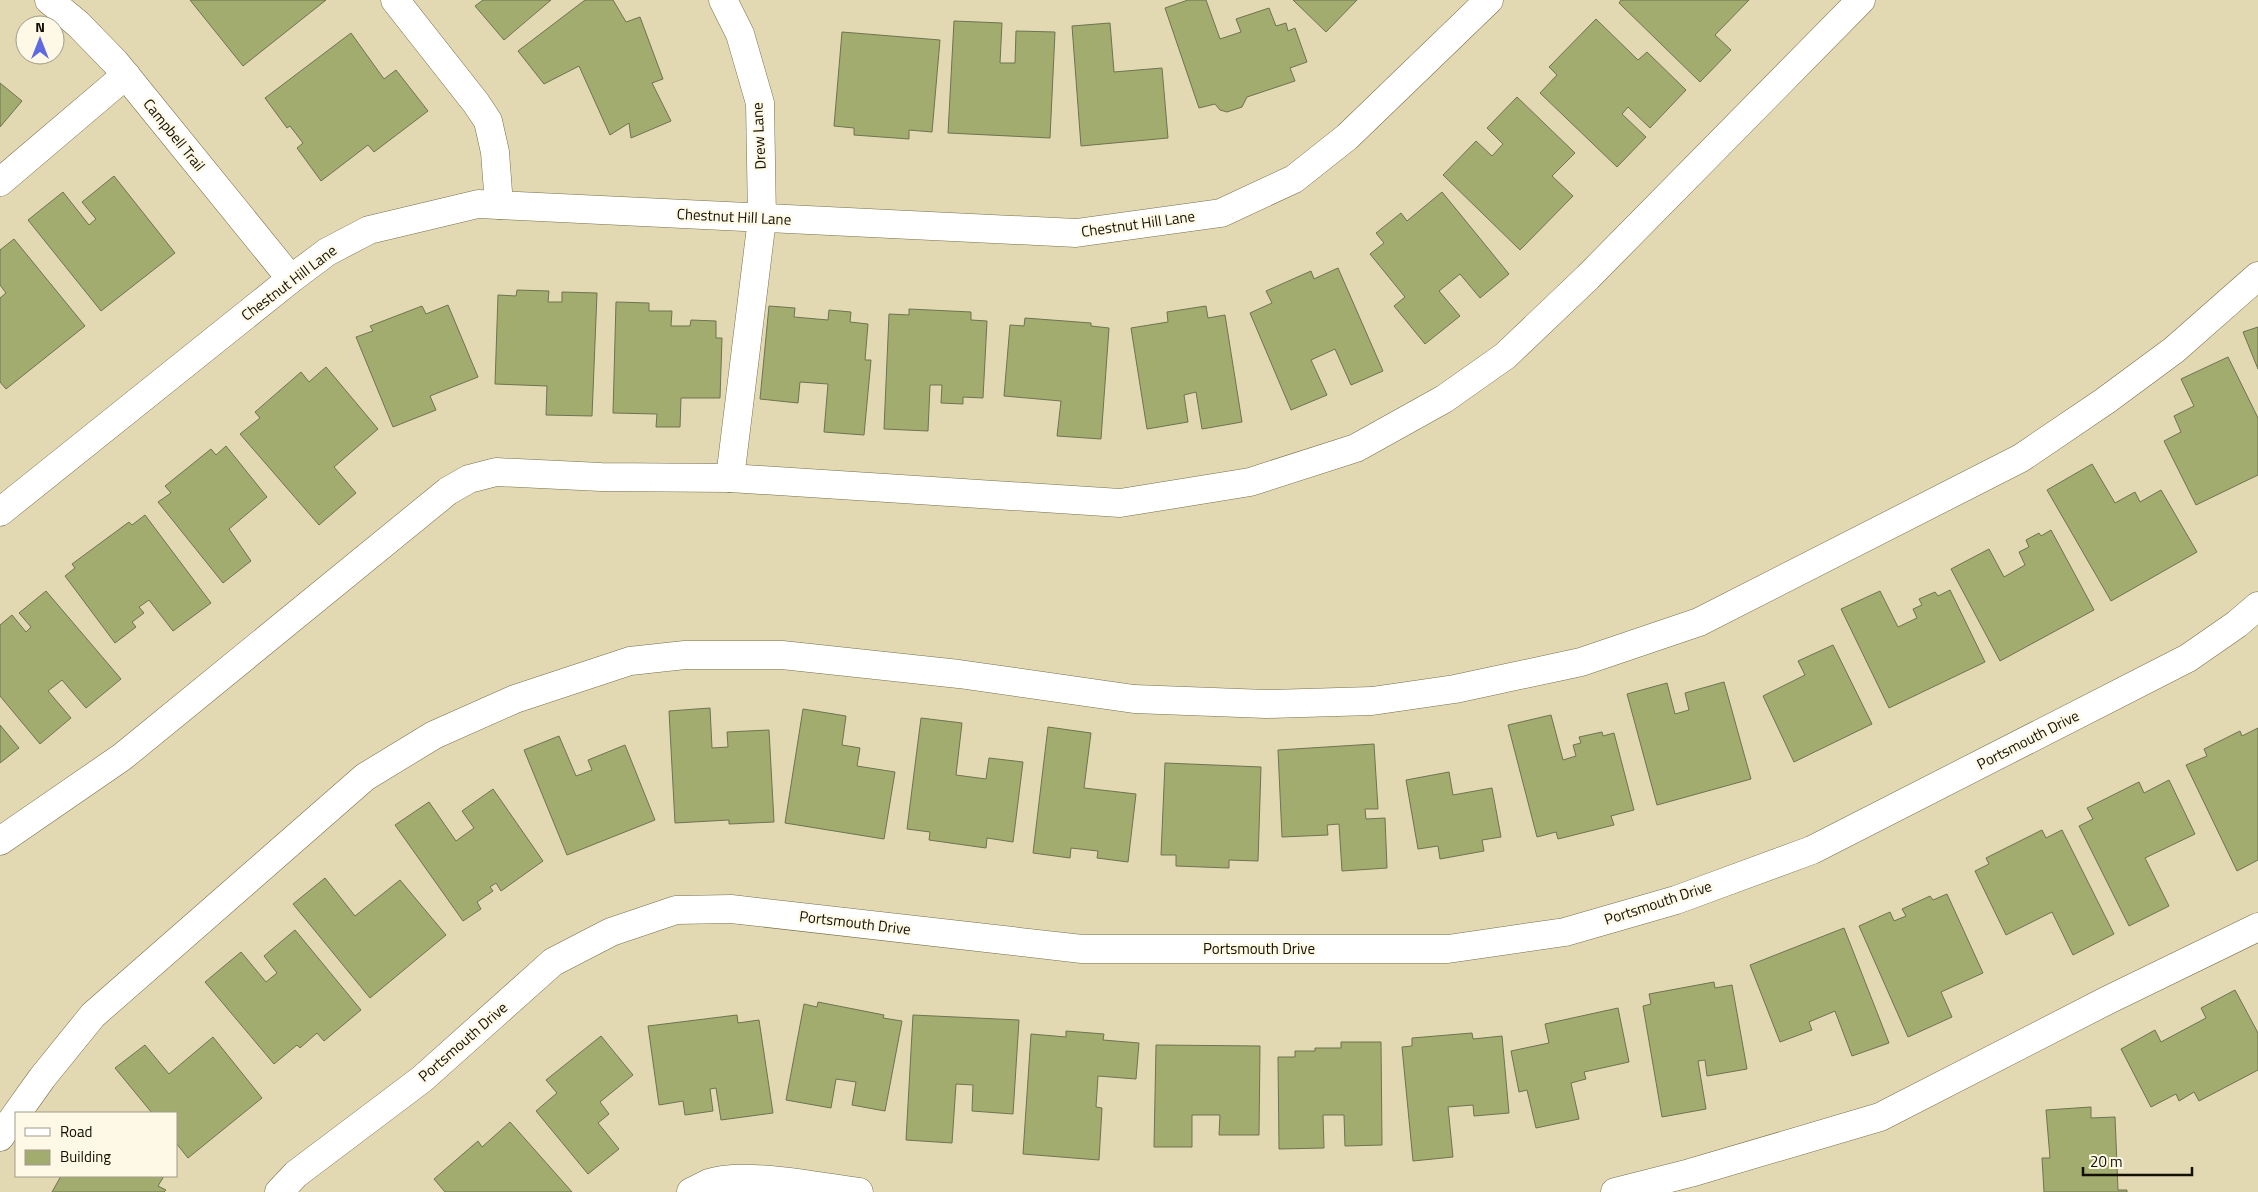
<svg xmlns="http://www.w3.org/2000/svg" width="2258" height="1192" viewBox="0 0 2258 1192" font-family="'Titillium Web',sans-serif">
<rect width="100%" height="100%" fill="#e2d8b2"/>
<g fill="#a3ac6f" stroke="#6e7351">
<path d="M190 0H326L243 66Z"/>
<path d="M483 0H551L504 40 475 6Z"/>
<path d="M585 0H613L626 22 640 17 663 79 652 83 671 121 631 138 629 123 610 135 579 66 544 84 518 51Z"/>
<path d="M1188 0H1206L1220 39 1241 32 1236 19 1269 8 1276 26 1286 23 1288 31 1295 28 1307 62 1290 68 1295 81 1247 97 1242 107 1227 112 1220 110 1215 104 1199 108 1165 8Z"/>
<path d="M1293 0H1357L1326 32Z"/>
<path d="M1621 0H1749L1715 35 1731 50 1700 82 1619 3Z"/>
<path d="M1596 19 1638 60 1647 52 1686 90 1650 128 1628 107 1622 114 1646 137 1617 167 1540 93 1557 75 1549 67Z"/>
<path d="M954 21 1002 23 1000 63H1015L1016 31 1055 32 1050 138 948 133Z"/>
<path d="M1110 23 1114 72 1162 68 1168 138 1081 146 1072 26Z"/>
<path d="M842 32 940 40 932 132 909 130V139L854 135V128L834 126Z"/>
<path d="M351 33 384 79 396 70 428 111 374 152 368 145 321 181 297 148 303 143 290 126 287 128 265 98Z"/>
<path d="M0 83 22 101 0 127Z"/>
<path d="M1517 97 1575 153 1552 176 1573 196 1520 250 1443 175 1476 141 1492 156 1503 144 1487 128Z"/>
<path d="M114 176 175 253 101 311 28 220 63 192 89 225 96 219 82 202Z"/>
<path d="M1442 192 1509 274 1480 298 1460 274 1439 291 1460 316 1425 344 1394 306 1405 297 1370 254 1384 243 1376 233 1401 213 1407 221Z"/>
<path d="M14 239 85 326 6 389 0 382V298L6 293 0 285V250Z"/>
<path d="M1338 268 1383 371 1351 385 1335 349 1311 360 1327 395 1291 410 1250 313 1272 303 1266 291 1311 271 1314 279Z"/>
<path d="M517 290 549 291 548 302H562V292L597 293 592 416 546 415 547 386 495 384 498 295 516 296Z"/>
<path d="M616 302 649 303V311H672L671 326H690L691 320 716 321V338H722L720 398H681L680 427H656L657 414 613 413Z"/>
<path d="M448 305 478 377 430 396 436 410 393 427 356 337 373 331 370 326 422 306 426 314Z"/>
<path d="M769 306 795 308 794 317 828 320 829 310 851 312 850 322 868 324 865 360H871L864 435 824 432 828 384 800 382 798 403 760 399Z"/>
<path d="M1206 306 1208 318 1225 315 1242 422 1202 429 1196 392 1184 395 1188 422 1147 429 1131 328 1168 322 1167 312Z"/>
<path d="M909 309 971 312V320L987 321 983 398 963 397V404L941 403 942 385H930L928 431 884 429 889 314 909 315Z"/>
<path d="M1025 318 1091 323V326L1109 328 1101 439 1057 436 1061 401 1004 396 1010 325 1024 326Z"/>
<path d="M2258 327V369L2243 332Z"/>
<path d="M2228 357 2258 418V475L2196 505 2164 441 2181 432 2174 416 2194 406 2181 379Z"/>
<path d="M326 367 378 429 334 467 356 493 319 525 240 434 260 418 255 412 301 372 309 382Z"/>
<path d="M226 446 267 497 229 529 251 561 223 583 158 502 171 493 165 486 211 449 216 455Z"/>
<path d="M2092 464 2115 503 2135 492 2140 502 2161 490 2197 552 2111 601 2047 490Z"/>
<path d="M145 515 211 603 173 631 149 600 139 607 144 613 132 622 136 627 115 643 65 576 75 568 72 564 129 522 132 525Z"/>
<path d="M2051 530 2094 610 2000 661 1951 569 1989 549 2004 577 2025 565 2019 552 2029 547 2026 540 2039 533 2041 536Z"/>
<path d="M1950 590 1985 662 1889 708 1841 609 1880 591 1898 627 1917 618 1913 609 1922 605 1919 599 1935 592 1938 596Z"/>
<path d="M46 591 121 679 86 708 62 680 48 691 71 718 40 744 0 696V625L12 615 26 632 31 627 19 613Z"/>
<path d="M1833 645 1872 724 1794 762 1763 696 1805 675 1798 661Z"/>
<path d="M1724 682 1751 779 1657 805 1627 694 1667 683 1675 714 1689 710 1685 693Z"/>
<path d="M710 708 712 748 728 747 727 732 769 730 774 822 729 824V820L675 823 669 711Z"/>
<path d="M803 709 846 716 842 745 860 748 857 766 895 772 884 839 785 823Z"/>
<path d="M1551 715 1563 760 1576 756 1573 745 1581 743 1579 737 1602 732 1603 736 1614 733 1634 810 1611 816 1614 825 1558 839 1556 832 1537 837 1508 725Z"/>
<path d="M921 718 962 723 956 775 986 779 989 758 1023 762 1013 842 987 838 986 848 929 840 930 832 907 829Z"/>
<path d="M0 725 19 748 0 763Z"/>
<path d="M1048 727 1091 733 1084 788 1136 794 1128 862 1097 858 1098 851 1071 848 1070 858 1033 853Z"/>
<path d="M2258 728V860L2237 871 2186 765 2207 756 2204 749 2240 731 2242 736Z"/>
<path d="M559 736 576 776 592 770 588 760 625 745 655 820 567 855 524 750Z"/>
<path d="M1374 744 1378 809H1365L1366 819 1385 818 1387 868 1342 871 1339 824 1327 825 1328 835 1282 837 1278 750Z"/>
<path d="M1165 763 1261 767 1258 861 1229 860V868L1176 866V855H1161Z"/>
<path d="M1449 772 1453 795 1492 788 1501 837 1482 840 1484 851 1440 859 1438 846 1418 849 1406 780Z"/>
<path d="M2169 780 2195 834 2145 858 2169 906 2129 926 2079 826 2093 819 2087 808 2139 782 2144 793Z"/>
<path d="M493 789 543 861 501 891 496 883 490 887 493 891 477 902 481 909 463 921 395 825 429 802 456 841 474 828 462 811Z"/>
<path d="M2042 830 2046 838 2062 830 2114 934 2073 955 2052 912 2006 935 1975 871 1989 864 1986 858Z"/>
<path d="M325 878 355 916 400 880 446 935 370 998 293 904Z"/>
<path d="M1947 894 1983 973 1941 992 1952 1017 1908 1037 1859 926 1890 912 1894 921 1906 916 1902 909 1930 896 1933 900Z"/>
<path d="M1844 928 1889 1043 1852 1056 1835 1011 1809 1022 1812 1030 1780 1042 1750 965Z"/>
<path d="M295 930 361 1010 324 1041 317 1033 300 1048 297 1045 274 1064 205 982 241 952 266 982 277 973 264 956Z"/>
<path d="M1714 982 1715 988 1732 985 1747 1069 1707 1076 1705 1060 1698 1061 1706 1109 1662 1117 1643 1006 1651 1004 1649 994Z"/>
<path d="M2235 990 2258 1033V1070L2199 1101 2194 1092 2179 1101 2176 1094 2151 1107 2121 1049 2155 1030 2161 1042 2206 1018 2201 1008Z"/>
<path d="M818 1002 884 1015 883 1018 902 1021 885 1111 852 1105 856 1082 836 1079 831 1108 786 1100 804 1004 817 1007Z"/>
<path d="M1618 1008 1629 1062 1584 1072 1586 1079 1571 1083 1579 1119 1536 1128 1527 1090 1519 1092 1511 1051 1549 1043 1545 1024Z"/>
<path d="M737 1015 738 1023 759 1020 773 1113 721 1120 716 1088 710 1089 713 1111 685 1115 683 1101 659 1105 648 1026Z"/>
<path d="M913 1015 1019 1020 1013 1114 972 1111 973 1085 956 1084 952 1143 906 1140Z"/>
<path d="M1066 1031 1104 1034 1103 1040 1139 1043 1136 1079 1098 1076 1096 1107 1102 1108 1099 1160 1023 1154 1031 1034 1066 1037Z"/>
<path d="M1472 1033 1473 1039 1502 1036 1509 1113 1474 1116 1473 1105 1448 1107 1453 1157 1413 1161 1402 1047 1412 1046V1038Z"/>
<path d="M601 1036 633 1075 600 1102 609 1114 598 1123 619 1149 588 1174 536 1111 557 1093 546 1080Z"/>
<path d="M213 1037 262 1098 188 1158 176 1143V1113H152L115 1068 145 1045 169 1074Z"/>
<path d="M1341 1042H1381L1382 1145 1345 1146 1344 1115H1323L1324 1148 1279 1149 1278 1057H1295V1051H1315V1048H1341Z"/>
<path d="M1156 1045 1260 1046 1259 1135H1219L1220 1115H1192V1147H1154Z"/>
<path d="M2091 1107V1118L2115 1117 2118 1190H2127V1192H2044L2042 1158H2050L2046 1110Z"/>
<path d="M510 1122 572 1192H445L434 1179 478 1141 482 1147Z"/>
<path d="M61 1176H164L158 1186 166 1190 164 1192H52Z"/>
</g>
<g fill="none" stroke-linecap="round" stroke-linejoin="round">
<defs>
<g id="minor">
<path d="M49 0 78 24 115 62 291 279"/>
<path d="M395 0 476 103 488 121 495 152 499 205"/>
<path d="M723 0 740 34 760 103 762 219 730 478"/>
<path d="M0 182 126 75"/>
<path d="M0 512 291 279 327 252 369 230 478 204 1076 233 1221 213 1294 179 1347 137 1489 0"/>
<path d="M0 841 122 757 448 491 469 479 496 472 601 477 730 478 1120 503 1250 482 1356 448 1444 399 1505 356 1588 277 1861 0"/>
<path d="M0 1137 42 1078 93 1015 365 777 434 735 515 699 630 661 685 655H782L959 674 1134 699 1266 704 1372 701 1455 689 1581 662 1699 622 2021 458 2105 401 2174 350 2258 276"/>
<path d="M279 1192 296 1174 422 1079 553 962 611 932 676 910 731 909 1082 949H1448L1565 932 1676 900 1812 850 2188 658 2237 624 2258 606"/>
<path d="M691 1192C697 1189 703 1186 709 1183 743 1171 821 1187 859 1192"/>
<path d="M1615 1192 1690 1173 1880 1117 2108 1000 2258 927"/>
</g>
</defs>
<use href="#minor" stroke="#786f4c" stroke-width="29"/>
<use href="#minor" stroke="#fff" stroke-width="28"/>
</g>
<g text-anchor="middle" stroke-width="4.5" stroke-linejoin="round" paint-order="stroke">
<g font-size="15" fill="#130f03" stroke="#fef9e6">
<text transform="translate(174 135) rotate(51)" y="5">Campbell Trail</text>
<text transform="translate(759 136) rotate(-93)" y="5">Drew Lane</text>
<text transform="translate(734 217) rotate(3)" y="5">Chestnut Hill Lane</text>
<text transform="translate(1138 224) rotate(-8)" y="5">Chestnut Hill Lane</text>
<text transform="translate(289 283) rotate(-37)" y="5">Chestnut Hill Lane</text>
<text transform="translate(2028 740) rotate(-27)" y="5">Portsmouth Drive</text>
<text transform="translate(1658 903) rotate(-18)" y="5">Portsmouth Drive</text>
<text transform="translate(855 923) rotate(7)" y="5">Portsmouth Drive</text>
<text x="1259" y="954">Portsmouth Drive</text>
<text transform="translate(463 1042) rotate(-41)" y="5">Portsmouth Drive</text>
</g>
</g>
<rect x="15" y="1112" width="162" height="65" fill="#fef9e6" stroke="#a09b8b"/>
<rect x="25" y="1128" width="25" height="8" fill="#ffffff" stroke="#a09b8b"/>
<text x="60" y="1137" font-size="15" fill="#130f03">Road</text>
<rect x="25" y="1150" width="25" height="15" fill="#a3ac6f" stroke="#a09b8b"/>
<text x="60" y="1162" font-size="15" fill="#130f03">Building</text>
<g transform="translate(40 40)"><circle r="24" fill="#fef9e6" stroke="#a09b8b"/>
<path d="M0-4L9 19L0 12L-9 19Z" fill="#5f69e1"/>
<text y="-8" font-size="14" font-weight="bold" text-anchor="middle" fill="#130f03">N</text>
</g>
<path d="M2083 1167v8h109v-8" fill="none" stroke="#130f03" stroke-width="2.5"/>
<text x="2090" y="1167" font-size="15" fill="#130f03" stroke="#fef9e6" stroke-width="4" paint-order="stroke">20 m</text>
</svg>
